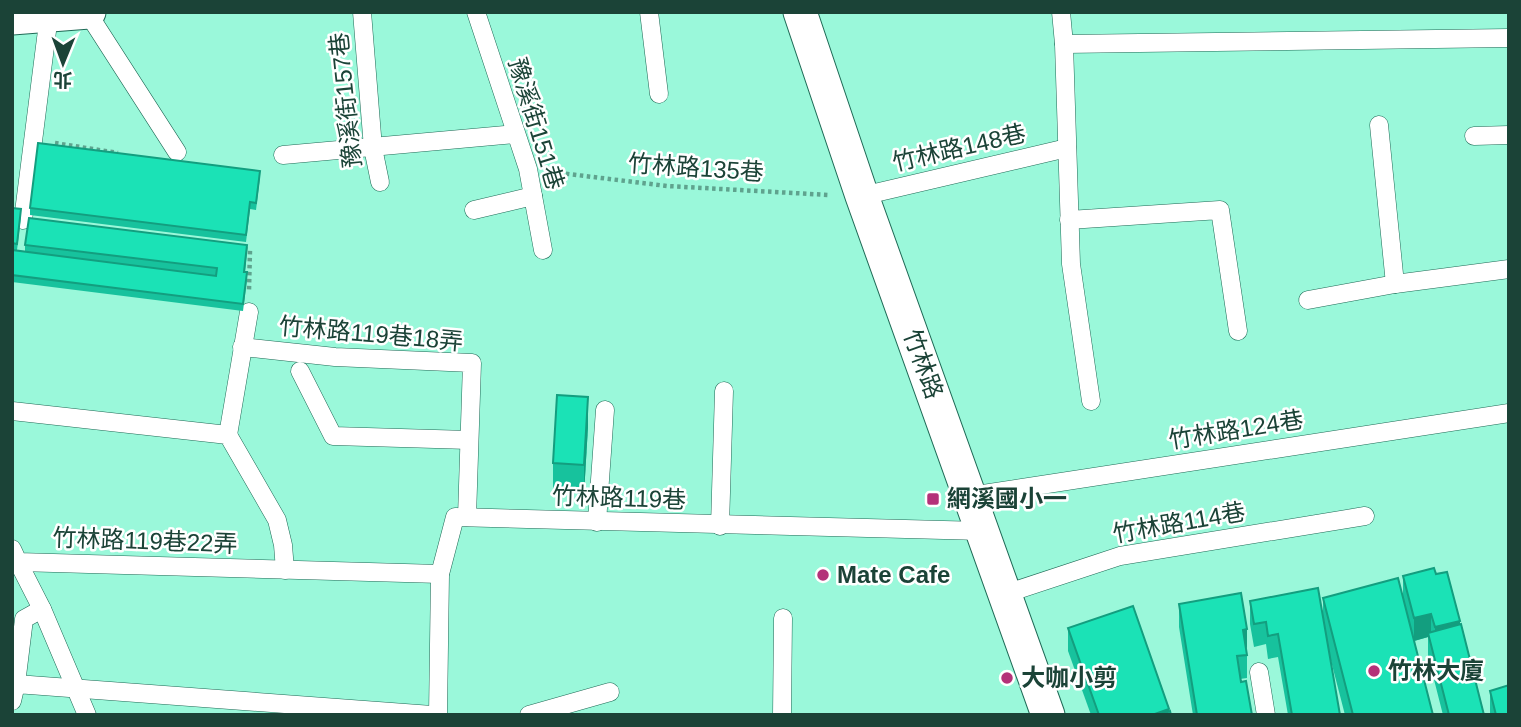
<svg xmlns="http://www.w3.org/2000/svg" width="1521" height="727" viewBox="0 0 1521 727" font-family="Helvetica,'Noto Sans TC',sans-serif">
<rect width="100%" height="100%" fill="#9af8da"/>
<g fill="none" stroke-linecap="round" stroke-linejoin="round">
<defs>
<g id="service">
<path d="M87 12 177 152"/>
<path d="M362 12 373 148 380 182"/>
<path d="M476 12 528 169 543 250"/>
<path d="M649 12 659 94"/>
<path d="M1061 12 1064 44 1071 264 1091 401"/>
<path d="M1064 44 1509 38"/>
<path d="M1379 125 1395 284"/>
<path d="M1474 136 1509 135"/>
<path d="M283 155 515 134"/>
<path d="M862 196 1067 148"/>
<path d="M474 210 533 196"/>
<path d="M23 220 49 15"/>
<path d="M1069 220 1220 210 1238 331"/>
<path d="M1308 300 1395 284 1509 269"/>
<path d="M242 347 335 357 472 363 467 517"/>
<path d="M300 371 333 436 469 440"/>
<path d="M12 411 228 435 277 520 283 545 285 570"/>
<path d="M228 435 249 312"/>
<path d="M970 496 1509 413"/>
<path d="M597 522 605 410"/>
<path d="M720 526 724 391"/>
<path d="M12 549 18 562 440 574"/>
<path d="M1005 594 1120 556 1365 516"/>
<path d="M42 609 87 715"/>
<path d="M1259 672 1266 715"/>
<path d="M16 684 24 619 42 609 18 562"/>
<path d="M12 701 16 684 432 715"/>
<path d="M438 715 440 574 455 517 982 531"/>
<path d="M529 715 610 692"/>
<path d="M782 715 783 618"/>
</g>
<g id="minor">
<path d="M800 12 862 196 1048 715"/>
<path d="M12 18 89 12"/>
</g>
</defs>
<use href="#service" stroke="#1f6a56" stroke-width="19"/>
<use href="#minor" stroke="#1f6a56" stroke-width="35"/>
<g stroke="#5fa38e" stroke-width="4.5" stroke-dasharray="3.5 3.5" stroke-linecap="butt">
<path d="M55 143 118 153"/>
<path d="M552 172 667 186 829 195"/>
<path d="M244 249 250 250 249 290"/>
</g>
<use href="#service" stroke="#fff" stroke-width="18"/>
<use href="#minor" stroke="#fff" stroke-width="33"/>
</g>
<g fill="#17c29d">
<path d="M260 177 256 210 250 209 246 242 30 215V208Z"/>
<path d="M12 208 21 216 17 250H12Z"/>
<path d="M25 245 247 252 245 272 247 279 243 311 12 282V250L216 276 25 252Z"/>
<path d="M588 426 584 494 553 492V463Z"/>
<path d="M1436 574 1460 625 1484 715H1443L1428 656V637L1414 641 1433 715H1345L1330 657 1340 715H1288L1278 657 1268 659 1266 644 1254 647 1250 624V601L1323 612V598L1403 596V576Z"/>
<path d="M1179 604 1247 652V678L1240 679 1252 715H1193L1179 627Z"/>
<path d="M1068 628 1169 712 1171 715H1091L1068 651Z"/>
<path d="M1490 691 1509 715H1490Z"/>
</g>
<g fill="#139e7f">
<path d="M588 397V426L584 494V465Z"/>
<path d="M1431 614V637L1428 633V637L1414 641V618Z"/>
<path d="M1460 621V643L1435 650V627Z"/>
<path d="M1247 629V652L1243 630Z"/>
<path d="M1169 709V715H1152Z"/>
</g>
<g fill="#1be2b6" stroke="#139e7f" stroke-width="2">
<path d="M38 143 260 171 256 203 250 202 246 235 30 208Z"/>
<path d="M12 208 21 209 17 244 12 243Z"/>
<path d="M29 218 247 245 244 272H247L243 304 12 275V250L216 276 217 268 25 245Z"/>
<path d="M557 395 588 397 584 465 553 463Z"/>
<path d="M1434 568 1436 574 1447 572 1460 621 1435 627 1431 614 1414 618 1403 576Z"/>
<path d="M1398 578 1433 715H1353L1323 598Z"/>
<path d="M1318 588 1340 715H1292L1278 634 1268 636 1266 622 1254 624 1250 601Z"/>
<path d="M1241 593 1247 629 1243 630 1247 655 1237 656 1241 682 1246 681 1252 715H1197L1179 604Z"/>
<path d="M1133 606 1169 709 1152 715H1099L1068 628Z"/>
<path d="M1461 624 1484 715H1449L1428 633Z"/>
<path d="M1509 685V715H1496L1490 691Z"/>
<path d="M1170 711 1171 715H1161Z"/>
</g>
<g fill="#b43179" stroke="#fff" stroke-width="2.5">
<rect x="926" y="492" width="14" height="14" rx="3.5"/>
<circle cx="823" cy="575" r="7"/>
<circle cx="1374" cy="671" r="7"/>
<circle cx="1007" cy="678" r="7"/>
</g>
<g text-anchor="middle" stroke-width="5" stroke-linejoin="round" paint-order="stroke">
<g font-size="24" fill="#1b4337" stroke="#fff">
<text transform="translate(346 100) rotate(-96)" y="8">豫溪街157巷</text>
<text transform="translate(536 124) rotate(73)" y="8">豫溪街151巷</text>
<text transform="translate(959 148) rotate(-13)" y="8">竹林路148巷</text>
<text transform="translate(696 168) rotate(4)" y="8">竹林路135巷</text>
<text transform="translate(371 334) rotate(5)" y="8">竹林路119巷18弄</text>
<text transform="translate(923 364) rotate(70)" y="8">竹林路</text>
<text transform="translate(1236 430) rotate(-9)" y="8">竹林路124巷</text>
<text transform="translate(619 498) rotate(2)" y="8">竹林路119巷</text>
<text transform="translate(1179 523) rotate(-10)" y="8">竹林路114巷</text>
<text transform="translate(145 541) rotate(2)" y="8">竹林路119巷22弄</text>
</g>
<g font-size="24" font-weight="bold" fill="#1b4337" stroke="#fff" text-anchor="start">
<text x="947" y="507">網溪國小一</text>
<text x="837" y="583">Mate Cafe</text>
<text x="1388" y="679">竹林大廈</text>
<text x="1021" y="686">大咖小剪</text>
</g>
</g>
<rect width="1521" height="727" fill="none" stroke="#1b4337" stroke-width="28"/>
<g transform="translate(63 63) rotate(181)" stroke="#ffffff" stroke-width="5" paint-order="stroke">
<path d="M0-5L12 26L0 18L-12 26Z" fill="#1b4337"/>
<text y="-10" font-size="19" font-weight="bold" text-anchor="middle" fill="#1b4337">北</text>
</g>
</svg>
